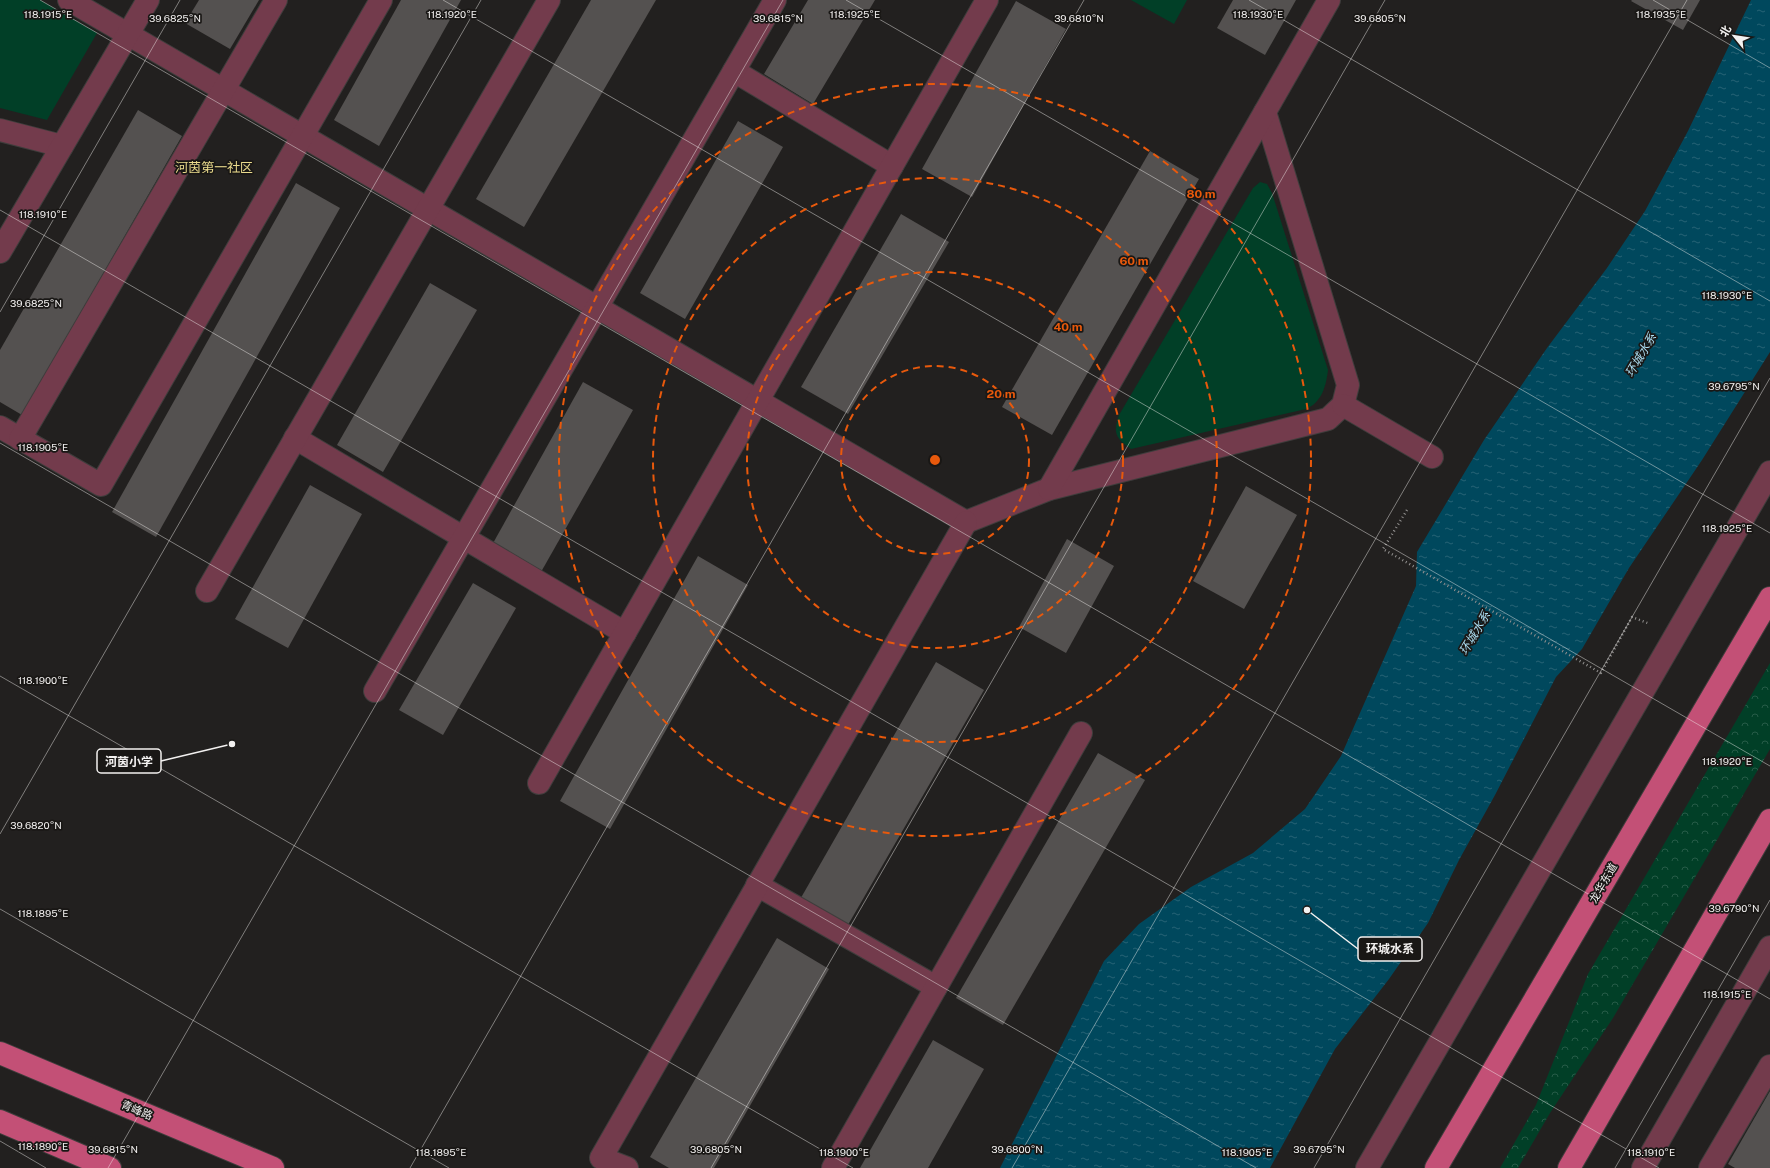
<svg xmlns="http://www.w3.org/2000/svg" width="1770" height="1168" viewBox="0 0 1770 1168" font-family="'Public Sans','Noto Sans SC',sans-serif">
<defs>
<pattern id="forest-crowns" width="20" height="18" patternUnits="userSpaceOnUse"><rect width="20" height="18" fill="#013f27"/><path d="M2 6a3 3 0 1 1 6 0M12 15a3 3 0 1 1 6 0" fill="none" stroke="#265b47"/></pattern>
<pattern id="water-ripples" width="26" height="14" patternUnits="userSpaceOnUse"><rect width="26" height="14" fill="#00485d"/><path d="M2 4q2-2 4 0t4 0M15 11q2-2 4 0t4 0" fill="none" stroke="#266375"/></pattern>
</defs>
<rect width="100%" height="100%" fill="#22201f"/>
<path fill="url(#forest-crowns)" d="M1770 663V749L1613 1018 1550 1113 1518 1168H1500L1536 1105 1588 974Z"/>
<g fill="#013f27">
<path d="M0 0H40L97 33 47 120 0 108Z"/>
<path d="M1131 0H1187L1174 24Z"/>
<path d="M1260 182 1267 184 1272 193 1328 370C1326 386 1322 402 1306 409L1131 449C1115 438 1113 433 1119 415L1253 188Z"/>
</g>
<path fill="url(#water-ripples)" d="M1751 0H1770V352L1702 460 1629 568 1582 649 1556 677 1495 795 1459 860 1428 923 1389 979 1335 1049 1270 1168H1000L1104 961 1139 924 1191 887 1253 853 1305 809 1341 756 1416 586 1417 552 1484 440 1547 348 1607 268 1645 211 1688 131Z"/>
<g fill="#545150">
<path d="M199 0H259L230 49 185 23Z"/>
<path d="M401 0H461L379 146 334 120Z"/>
<path d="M591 0H656L524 227 476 199Z"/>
<path d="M808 0H875L813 104 764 74Z"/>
<path d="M1233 0H1296L1265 55 1217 28Z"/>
<path d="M1632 0H1700L1683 30 1631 1Z"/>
<path d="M1016 1 1066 29 972 197 922 169Z"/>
<path d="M138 110 182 136 22 415 0 402V350Z"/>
<path d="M738 121 783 147 685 319 640 293Z"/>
<path d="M1150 151 1199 179 1052 435 1002 407Z"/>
<path d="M296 183 340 208 156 537 112 512Z"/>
<path d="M901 214 949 242 848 414 801 387Z"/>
<path d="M430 283 477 310 383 472 337 445Z"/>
<path d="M583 382 633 410 541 572 492 545Z"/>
<path d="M310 485 362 514 288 648 235 619Z"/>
<path d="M1246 486 1297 515 1244 609 1193 581Z"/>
<path d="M1067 539 1114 566 1066 653 1019 627Z"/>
<path d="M698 556 748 585 610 829 560 801Z"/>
<path d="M473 583 516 608 443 735 399 710Z"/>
<path d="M936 662 984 690 845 930 798 903Z"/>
<path d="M1098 753 1145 780 1003 1025 956 998Z"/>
<path d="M777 938 829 969 714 1168H669L650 1157Z"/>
<path d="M933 1040 984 1069 928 1168H860Z"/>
<path d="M1770 1091V1168H1735L1728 1164Z"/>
</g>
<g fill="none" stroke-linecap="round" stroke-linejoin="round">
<defs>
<g id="minor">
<path d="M69 0 966 522 1049 489 1328 419 1343 405 1348 385 1265 112"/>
<path d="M734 71 892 166"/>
<path d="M0 130 62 146"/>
<path d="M0 252 148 0"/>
<path d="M1343 405 1432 457"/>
<path d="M0 427 101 485 381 0"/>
<path d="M295 438 625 633"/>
<path d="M20 439 276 0"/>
<path d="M1049 489 1329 0"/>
<path d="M207 591 549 0"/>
<path d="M375 691 775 0"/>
<path d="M539 783 987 0"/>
<path d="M757 885 936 987"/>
<path d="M627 1168 601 1158 966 522"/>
<path d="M833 1168 1081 733"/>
<path d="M1367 1168 1770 472"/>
<path d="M1643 1168 1770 947"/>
<path d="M1710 1168 1770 1066"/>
</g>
<g id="major">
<path d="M0 1053 273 1168"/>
<path d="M0 1121 110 1168"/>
<path d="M1436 1168 1770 598"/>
<path d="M1569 1168 1770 820"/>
</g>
</defs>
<use href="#minor" stroke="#3f3d3c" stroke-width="24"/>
<use href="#major" stroke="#3f3d3c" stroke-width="24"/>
<path stroke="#939190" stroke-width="2.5" stroke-dasharray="1 3" stroke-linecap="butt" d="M1407 510 1383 549 1601 673 1632 617 1650 624"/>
<use href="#minor" stroke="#733b4c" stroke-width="22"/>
<use href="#major" stroke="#c35076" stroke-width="22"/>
</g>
<path fill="none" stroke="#f3f1f0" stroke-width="1" stroke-opacity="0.45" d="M40 0 1770 999M443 0 1770 766M846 0 1770 533M1249 0 1770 301M1653 0 1770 68M0 210 1659 1168M0 312 180 0M0 443 1256 1168M0 676 853 1168M0 834 481 0M0 909 449 1168M0 1141 46 1168M108 1168 783 0M410 1168 1084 0M711 1168 1385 0M1012 1168 1687 0M1314 1168 1770 378M1615 1168 1770 900"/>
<g fill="none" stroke="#e8590c" stroke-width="2" stroke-dasharray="7 5">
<circle cx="935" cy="460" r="94"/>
<circle cx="935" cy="460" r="188"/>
<circle cx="935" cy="460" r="282"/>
<circle cx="935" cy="460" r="376"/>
</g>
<g text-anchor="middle" stroke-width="3.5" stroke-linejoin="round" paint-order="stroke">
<g font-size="11" fill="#f3f1f0" stroke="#191715">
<text transform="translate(1603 883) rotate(-60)" y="4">龙华东道</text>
<text transform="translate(137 1110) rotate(23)" y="4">青峰路</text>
</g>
<g font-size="12" font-style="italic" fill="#abddf1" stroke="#191715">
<text transform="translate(1641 355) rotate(-59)" y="4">环城水系</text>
<text transform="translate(1475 633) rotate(-59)" y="4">环城水系</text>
</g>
<g font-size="13" fill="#ebdb8d" stroke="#191715">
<text x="214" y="172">河茵第一社区</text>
</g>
</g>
<g font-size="10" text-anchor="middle" fill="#f3f1f0" stroke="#191715" stroke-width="3.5" stroke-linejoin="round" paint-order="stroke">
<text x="48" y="18">118.1915°E</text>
<text x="452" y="18">118.1920°E</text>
<text x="855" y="18">118.1925°E</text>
<text x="1258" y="18">118.1930°E</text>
<text x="1661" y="18">118.1935°E</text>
<text x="778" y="22">39.6815°N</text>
<text x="1380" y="22">39.6805°N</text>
<text x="175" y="22">39.6825°N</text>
<text x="1079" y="22">39.6810°N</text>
<text x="43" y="218">118.1910°E</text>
<text x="1727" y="299">118.1930°E</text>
<text x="36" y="307">39.6825°N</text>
<text x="1734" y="390">39.6795°N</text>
<text x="43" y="451">118.1905°E</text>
<text x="1727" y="532">118.1925°E</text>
<text x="43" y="684">118.1900°E</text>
<text x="1727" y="765">118.1920°E</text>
<text x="36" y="829">39.6820°N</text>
<text x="1734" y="912">39.6790°N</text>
<text x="43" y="917">118.1895°E</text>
<text x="1727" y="998">118.1915°E</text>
<text x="43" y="1150">118.1890°E</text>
<text x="113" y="1153">39.6815°N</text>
<text x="716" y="1153">39.6805°N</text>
<text x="1017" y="1153">39.6800°N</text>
<text x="1319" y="1153">39.6795°N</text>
<text x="441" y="1156">118.1895°E</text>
<text x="844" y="1156">118.1900°E</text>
<text x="1247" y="1156">118.1905°E</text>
<text x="1651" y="1156">118.1910°E</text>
</g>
<circle cx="935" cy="460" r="6" fill="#e8590c" stroke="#191715" stroke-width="2"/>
<g font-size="12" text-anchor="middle" font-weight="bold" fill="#e8590c" stroke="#191715" stroke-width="3.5" stroke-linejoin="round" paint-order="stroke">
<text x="1201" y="198">80 m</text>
<text x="1134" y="265">60 m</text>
<text x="1068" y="331">40 m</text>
<text x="1001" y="398">20 m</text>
</g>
<path fill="none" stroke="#f3f1f0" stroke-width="1.5" d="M232 744L161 761M1307 910L1358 949"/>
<g fill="#f3f1f0" stroke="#191715" stroke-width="1.5">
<circle cx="232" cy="744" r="4"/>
<circle cx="1307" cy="910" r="4"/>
</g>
<g fill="#191715" stroke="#f3f1f0" stroke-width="1.5">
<rect x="97" y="749" width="64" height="24" rx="4"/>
<rect x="1358" y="937" width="64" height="24" rx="4"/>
</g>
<g font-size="12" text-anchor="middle" font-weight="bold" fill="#f3f1f0">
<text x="129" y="766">河茵小学</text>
<text x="1390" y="953">环城水系</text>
</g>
<g transform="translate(1734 36) rotate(300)" stroke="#191715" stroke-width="3" paint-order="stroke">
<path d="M0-3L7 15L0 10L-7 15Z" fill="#f3f1f0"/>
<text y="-6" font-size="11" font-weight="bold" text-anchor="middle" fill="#f3f1f0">北</text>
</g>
</svg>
